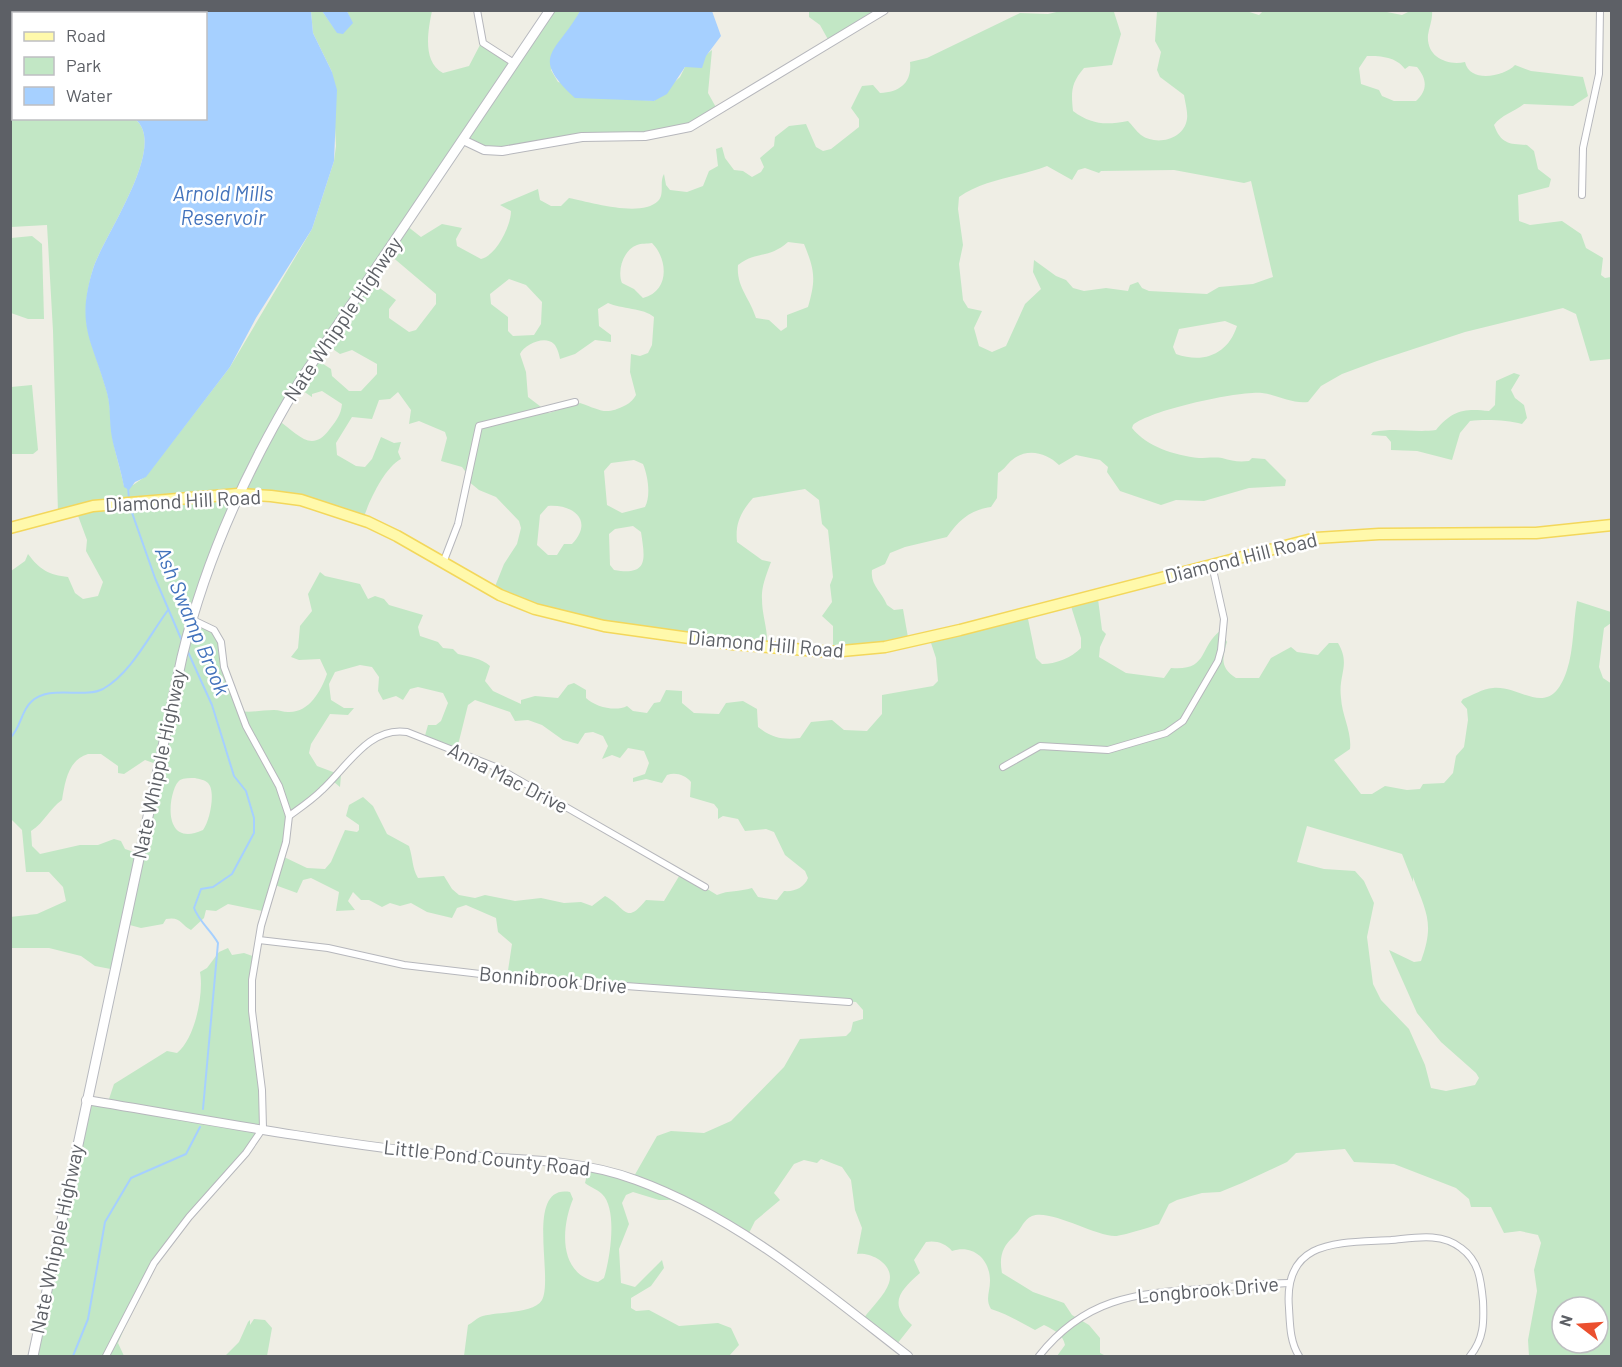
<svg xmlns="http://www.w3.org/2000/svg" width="1622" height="1367" viewBox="0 0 1622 1367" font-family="Barlow,sans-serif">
<rect width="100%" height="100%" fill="#efeee5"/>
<g fill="#c2e7c5" fill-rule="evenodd">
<path d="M1065 10 1114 12 1121 34 1112 65 1084 68C1071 83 1071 92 1073 111 1092 125 1106 125 1128 121 1132 125 1136 131 1141 135 1156 146 1184 140 1187 119 1188 112 1185 102 1184 95L1160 77 1157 70 1161 52 1155 41 1157 11 1243 10 1259 15 1264 10H1377L1402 15 1410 11H1432C1433 19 1429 27 1428 35 1426 57 1447 66 1465 62 1470 84 1505 76 1515 65L1531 71 1583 77 1588 96 1573 106 1524 104C1514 112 1501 115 1494 125 1501 144 1509 144 1527 145L1534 151 1538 169 1551 179 1549 187 1518 195 1519 221 1530 225 1562 221 1581 234 1586 248 1603 258 1601 275 1605 278 1611 277V359L1590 361 1576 314 1563 308 1465 332 1377 361 1342 374 1321 386 1308 402C1292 404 1278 395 1262 393 1238 391 1151 410 1133 425L1132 428C1147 447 1174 455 1199 458 1206 458 1215 457 1222 458 1232 461 1238 462 1249 461L1252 458 1265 459 1286 480 1285 486 1249 488 1204 501 1176 500 1161 505 1120 491 1107 472 1108 467 1100 460 1076 455 1059 465C1047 453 1027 447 1012 460 1007 464 1005 469 998 473L997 498 991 507C970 510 959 520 947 537L905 547 890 553 885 564 872 570C870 585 882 592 887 605L894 610 903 609 909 643 833 649V626L822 616 832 602 830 585 833 577 828 530 822 524 819 500 805 489 753 498C741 512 735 523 737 542L762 560 771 562C767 573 761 587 762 599 762 616 768 629 767 645L658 632 537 608 494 589 504 564 517 544 521 528 519 521 496 497 479 490 468 481V475L462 467 441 461 447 438 445 432 419 421 409 424 411 410 398 392 390 399 379 400 372 419 352 417 336 443 337 455 356 466 365 467 372 459 381 437 394 443 401 442 398 452 401 459C385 467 369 501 364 517L239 494 193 619 215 632 240 711C252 713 262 710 274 710 279 710 283 712 288 712 309 713 321 691 327 674L320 659 299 660 291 657 298 648 300 626 312 611 308 594 320 572 325 576 360 584 368 599 375 596 384 599 389 605 423 615 418 627 420 636 438 642 443 648 453 649 458 654C470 657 481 658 490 666L485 681 493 691 521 704V700L535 696 558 698 568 685 574 683 586 690V698C595 707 616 712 627 706L633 711 647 713 654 703 660 702 666 690 682 691V703L694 713 719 714 726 703 743 701 757 709 758 727C772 738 783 740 800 738L811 722 832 720 844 730 867 731 882 714V695L933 686 938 681 936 658 930 640 1027 614 1036 658 1042 664C1056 664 1071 658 1081 648V638L1070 603 1098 599 1102 630 1106 634 1100 647 1099 657 1126 673 1164 678 1171 668C1209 671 1198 648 1221 630L1227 642C1222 658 1220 668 1236 678H1259L1271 658 1291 647 1297 652 1318 655 1329 643H1338C1351 665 1338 674 1341 698 1342 716 1352 732 1350 749L1334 760 1361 794H1372L1385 786 1407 790 1420 789 1423 784 1444 783 1453 773 1456 756 1464 747 1468 720 1467 709 1461 702 1463 699C1473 695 1482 689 1493 688 1522 685 1550 722 1567 670 1574 649 1573 623 1577 601L1611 612V623L1604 628 1599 667 1603 678 1612 684 1611 1356H1529L1528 1340 1537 1291 1534 1270 1541 1243 1538 1235 1520 1231 1504 1233 1491 1207H1471L1469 1199 1456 1188 1394 1164 1354 1162 1345 1149 1296 1153 1287 1162 1242 1183 1220 1192 1202 1193 1177 1200 1169 1204 1159 1224C1154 1226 1118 1237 1115 1236 1094 1236 1051 1209 1032 1216 1023 1220 1021 1230 1014 1236 1002 1247 999 1257 1002 1273L1033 1292 1064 1303 1072 1315 1089 1325 1100 1338V1353L1106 1356H1057L1065 1345C1063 1334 1054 1330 1044 1325L1035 1330C1020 1322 1007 1314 991 1309 985 1299 990 1292 990 1281 990 1259 973 1244 952 1251 946 1243 935 1240 926 1242L914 1260 920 1273C901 1290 887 1303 912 1325L897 1344 864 1318C871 1308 885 1295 889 1283 895 1265 872 1252 857 1254L862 1228 855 1210 851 1180 842 1167 821 1159 817 1163 804 1160 794 1164 774 1193 780 1200 755 1221 748 1235 676 1200H659L633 1192 626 1195 622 1203 629 1224 619 1249 621 1283 635 1287 662 1260 664 1268 651 1286 631 1298V1308L636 1311 649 1310 679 1326 718 1323 731 1328 739 1345 729 1356H464L468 1325C472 1323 476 1319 480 1317 495 1311 533 1315 542 1300 554 1278 524 1184 570 1192L573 1199C561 1228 558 1275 598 1282L604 1278C610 1259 618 1209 602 1194 597 1189 590 1187 585 1183L589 1167 633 1178 657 1136 671 1131 704 1133 731 1121 784 1067 800 1039 846 1036 851 1031 853 1022 863 1019V1010L856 1002 507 977 512 944 498 932 496 918 466 905 457 908 452 918 427 912 411 903 400 906 390 903 382 907 369 900H361L353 892 348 901 355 910 336 911 339 892 311 878 303 880 297 893 275 885 267 912 228 904 216 911 206 910 204 918 191 930C181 925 181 916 166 919L163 924 141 928 126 924 116 970 95 966 81 956 49 948H11L10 917 37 914 66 901 63 887 49 872H26L22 830 11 819V571L25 561 28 554C40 570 49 575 68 577L75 593 83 599 98 596 103 582 86 551 87 540 77 513H58L53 331 47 225 11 227V11H92L88 14H14V118L135 119C169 146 103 236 93 269 76 326 93 340 107 392 110 403 110 413 111 424 112 445 120 466 124 486L133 485 146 476 230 367 312 229 334 161 336 146 332 72 313 33 311 11H322L337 32 352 23 347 11H432C428 30 422 62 443 73L469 66 481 43 518 62 553 11H580L551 70 558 82 630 99 654 101 680 77 685 67H692L712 50 708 93 718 111 679 132 602 136 496 152 467 140 407 226 421 237 442 224 462 228 456 239 457 246 481 259C496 256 511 226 511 211L500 205 538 189 540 200 551 206H561L569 198C590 202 641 218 658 201 665 194 659 182 664 174L666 185 670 190 687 192 703 186 709 171 718 166 716 149 722 147 725 158 734 170 743 171 752 177 761 172 764 167 760 158 774 146 775 137 789 126 806 124 816 147 823 151 831 149 859 127V119L851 108 862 86 873 85 880 93C901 92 912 82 910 62L927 58 1020 13 1048 14ZM1367 56C1382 56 1396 57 1405 69L1409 66 1417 67C1427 79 1428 90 1416 101H1394L1382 96 1379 90 1361 84 1359 68ZM1047 166 1072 180 1078 170 1085 168 1099 173 1101 171 1174 170 1244 183 1251 181 1273 277 1253 284 1219 287 1207 294 1149 291 1142 288 1138 282 1130 285 1128 291 1106 288 1084 291 1073 288 1066 280 1056 276 1034 260 1033 272 1041 289 1025 304 1006 346 992 352 979 346 974 328 982 311 968 308 963 300 959 264 963 245 958 209 959 197C984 179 1019 177 1047 166ZM788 242 804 244C815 271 816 279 808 307L787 315V327L781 331 769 320 756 318C750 298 736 287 738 265 756 251 769 259 788 242ZM652 243C668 259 670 291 643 298L634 289 622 283C617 271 623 250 637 245 641 243 647 244 652 243ZM390 255 436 294V304L416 330 409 332 389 318V309L396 300 370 281ZM509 279 526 285 542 302 541 324 534 335 513 336 508 331V317L491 304 490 294ZM608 303C621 309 644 308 654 317L652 345 648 353 640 356 631 354 630 372 636 395C633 400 631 402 626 405 605 416 601 410 580 403L549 413 528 397 526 372 520 354C525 344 545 335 554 344 557 347 559 354 560 359L575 354 595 340 611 342V335L599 326 598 309ZM1225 321 1237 326C1228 354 1204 364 1176 354L1173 347 1179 329ZM327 345 340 354 352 350 377 364V374L361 391H349L332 376 331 369 317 360ZM297 387 312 397V394L322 391 342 404C341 415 336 421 329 430 311 454 297 433 278 420ZM634 460 643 464C648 476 651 496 645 507L622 513 607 505 604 471 611 463ZM548 506C574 504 594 521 572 544H564L557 555H548L537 545 540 515ZM633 526 641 532C645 559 649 576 614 570L610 565 609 534 615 529ZM360 665 372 667 379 677 378 691 383 700 396 696 403 700 410 689 418 687 443 693 448 703 441 721 436 725H428L424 739 457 749 468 705 475 700 510 712 515 721 528 720 542 725 563 740 578 744 585 733 593 732 603 736 608 746 602 759 612 755 620 758 628 748 644 751 649 763 645 774 633 778V782L646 779 662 783 667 775C676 772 685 775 691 782L690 797 714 804 718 809V819L723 816 738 819 745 831 766 829 774 832 785 855 805 871 808 878C804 888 794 892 784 891L777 900 758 897 752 888C739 892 729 890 717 895L681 873 664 901 646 900C625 926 626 907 605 896L592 906 581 902 564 903 541 898 515 901 485 895 475 898 459 895 452 889 444 876 418 878C412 868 413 858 409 846L387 834 373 806 363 797 349 805 346 816 359 825V830L357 832 345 830 331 862 325 869 307 868 284 857 292 816 334 782 340 787 341 775 317 766 309 753 311 744 330 714 348 715 354 708H344L331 700 329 684 335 672ZM88 754H101L118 766V773L124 774 145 760 159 765 140 854 125 849 121 841 114 839 98 845H80L40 854 32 846 31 831C45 822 49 809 62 800 65 782 68 760 88 754ZM195 778C199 779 205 780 208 783 216 791 210 821 203 830 159 850 169 787 180 780 184 778 190 778 195 778ZM1307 826 1402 854 1413 882V877C1426 912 1435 923 1421 961L1414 962 1389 950 1417 1013 1441 1042 1476 1073 1479 1078 1475 1085 1446 1091 1431 1088 1425 1065 1409 1029 1381 1000 1373 984 1367 937 1374 903 1364 881 1355 871 1324 869 1297 862ZM1562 1307H1598V1343H1562Z"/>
<path d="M809 11H886L830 43 820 25 809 17Z"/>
<path d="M32 236 42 244 44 319H28L11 313V238Z"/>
<path d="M1514 373 1520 375 1511 390 1515 398 1524 405 1527 418 1522 424C1507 420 1486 419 1470 421L1460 433 1452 460 1417 451 1391 450V442L1386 436 1371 435 1373 432C1398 427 1413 433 1436 430 1452 410 1465 408 1489 411L1495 405 1496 381Z"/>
<path d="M32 385 38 450 33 454H11V387Z"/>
<path d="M228 948 232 955 244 953 258 958 253 1000 264 1128 153 1261 118 1343 124 1356H35L89 1101 108 1102 114 1084 167 1051 177 1053C195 1039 204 994 200 972L207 968 219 952Z"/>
<path d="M254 1319 265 1320 272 1328 267 1356H225L239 1342 248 1322 250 1320V1325Z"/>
</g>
<g fill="#a6d0ff">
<path d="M92 11H311L313 33 332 72 337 90 334 161 312 229 256 318 230 367 146 477 135 482 129 490 124 487C121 470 115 453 112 438 109 422 111 408 107 393 93 341 75 327 93 269 103 236 169 146 135 119L206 118V14L88 13Z"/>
<path d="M322 11H347L353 23 343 34 337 33Z"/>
<path d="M580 11H712L721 36 706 56 702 68 685 67 667 94 654 101 575 98C529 55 556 54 580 11Z"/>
</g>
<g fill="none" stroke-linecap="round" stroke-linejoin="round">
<g stroke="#a6d0ff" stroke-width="2">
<path d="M128 486 129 499"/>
<path d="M130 507 155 578 182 641"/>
<path d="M188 652 212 705 234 776 246 791 254 818V833L232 874 213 887 201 889 194 908C200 923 211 930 218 943L203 1109"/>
<path d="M10 738C21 728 21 711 31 702 49 684 83 699 103 689 131 673 149 636 168 610"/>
<path d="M73 1356 88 1319 105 1222 131 1178 186 1154 200 1127"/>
</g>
<defs>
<g id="minor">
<path d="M477 10 483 43 514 63"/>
<path d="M1582 195 1583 148 1599 74 1600 10"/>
<path d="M443 563 458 524 479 426 575 402"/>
<path d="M1003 767 1040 746 1108 750 1166 733 1183 721 1218 661 1221 650 1224 619 1212 565"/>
<path d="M289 816C300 808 312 800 322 790 347 767 369 726 407 732L498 768 705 887"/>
<path d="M259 940 328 948 404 965 515 978 849 1002"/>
<path d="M106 1356 154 1263 189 1217 246 1153 263 1128 262 1090 252 1011V980L261 926 286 842 289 816 279 786 246 726 224 667 221 642 214 630 191 619"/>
<path d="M1039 1356C1084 1299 1134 1293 1202 1289 1231 1287 1260 1284 1289 1283"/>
<path d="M1299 1356C1290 1342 1290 1325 1289 1308 1283 1238 1340 1243 1391 1240 1414 1238 1441 1232 1461 1248 1479 1261 1481 1280 1483 1301 1484 1322 1484 1339 1470 1356"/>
</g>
<g id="tertiary">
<path d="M463 140 484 150 502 151 582 137 645 136 690 127 884 10"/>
<path d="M86 1100C196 1118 306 1139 417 1152 490 1161 566 1154 636 1180 738 1217 824 1291 908 1356"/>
</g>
<path id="secondary" d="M33 1356 182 657C206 557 247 468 300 381L550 10"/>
<path id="primary" d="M10 528 93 506 238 494 271 496 301 500 368 522 397 536 500 595 535 609 604 626 654 633 732 644 831 652 885 647 960 630 1316 538 1379 534 1536 533 1612 525"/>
</defs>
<use href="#minor" stroke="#b6b7bc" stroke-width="8"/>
<use href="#tertiary" stroke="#b6b7bc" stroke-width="10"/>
<use href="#secondary" stroke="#b7b9bf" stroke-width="11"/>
<use href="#primary" stroke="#f3d75b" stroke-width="13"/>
<use href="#minor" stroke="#fff" stroke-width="6"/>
<use href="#tertiary" stroke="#fff" stroke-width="8"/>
<use href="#secondary" stroke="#fff" stroke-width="9"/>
<use href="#primary" stroke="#fff9ab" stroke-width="10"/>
</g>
<g text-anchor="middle" stroke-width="5" stroke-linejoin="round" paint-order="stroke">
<g font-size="20" fill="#5d6066" stroke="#fff">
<text transform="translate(343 319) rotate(-56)" y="7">Nate Whipple Highway</text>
<text transform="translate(183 501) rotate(-3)" y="7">Diamond Hill Road</text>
<text transform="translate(1241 558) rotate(-14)" y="7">Diamond Hill Road</text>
<text transform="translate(766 644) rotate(5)" y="7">Diamond Hill Road</text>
<text transform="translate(159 764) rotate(-78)" y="7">Nate Whipple Highway</text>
<text transform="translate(508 778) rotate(27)" y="7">Anna Mac Drive</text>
<text transform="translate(553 980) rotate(5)" y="7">Bonnibrook Drive</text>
<text transform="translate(487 1158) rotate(6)" y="7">Little Pond County Road</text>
<text transform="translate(57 1239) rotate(-78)" y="7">Nate Whipple Highway</text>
<text transform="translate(1208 1290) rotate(-5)" y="7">Longbrook Drive</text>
</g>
<g font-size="21" font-style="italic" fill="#4373bc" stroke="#fff">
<text x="223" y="201">Arnold Mills<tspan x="223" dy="24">Reservoir</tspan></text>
<text transform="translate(192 621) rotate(67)" y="7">Ash Swamp Brook</text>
</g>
</g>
<rect width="1622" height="1367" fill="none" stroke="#5d6066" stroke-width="24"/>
<rect x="12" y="12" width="195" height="108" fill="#ffffff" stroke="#bebfc2" stroke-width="1.5"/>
<rect x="24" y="32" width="30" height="9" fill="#fff9ab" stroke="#bebfc2" stroke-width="1.5"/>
<text x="66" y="42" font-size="18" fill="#5d6066">Road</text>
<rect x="24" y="57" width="30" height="18" fill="#c2e7c5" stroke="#bebfc2" stroke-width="1.5"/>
<text x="66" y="72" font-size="18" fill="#5d6066">Park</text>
<rect x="24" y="87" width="30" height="18" fill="#a6d0ff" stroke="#bebfc2" stroke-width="1.5"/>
<text x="66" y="102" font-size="18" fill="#5d6066">Water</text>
<g transform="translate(1580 1325) rotate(287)"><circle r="28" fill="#ffffff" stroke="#bebfc2" stroke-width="1.5"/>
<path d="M0-4.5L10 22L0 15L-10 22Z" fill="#eb502f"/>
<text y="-9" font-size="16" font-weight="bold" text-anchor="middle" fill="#5d6066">N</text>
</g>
</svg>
